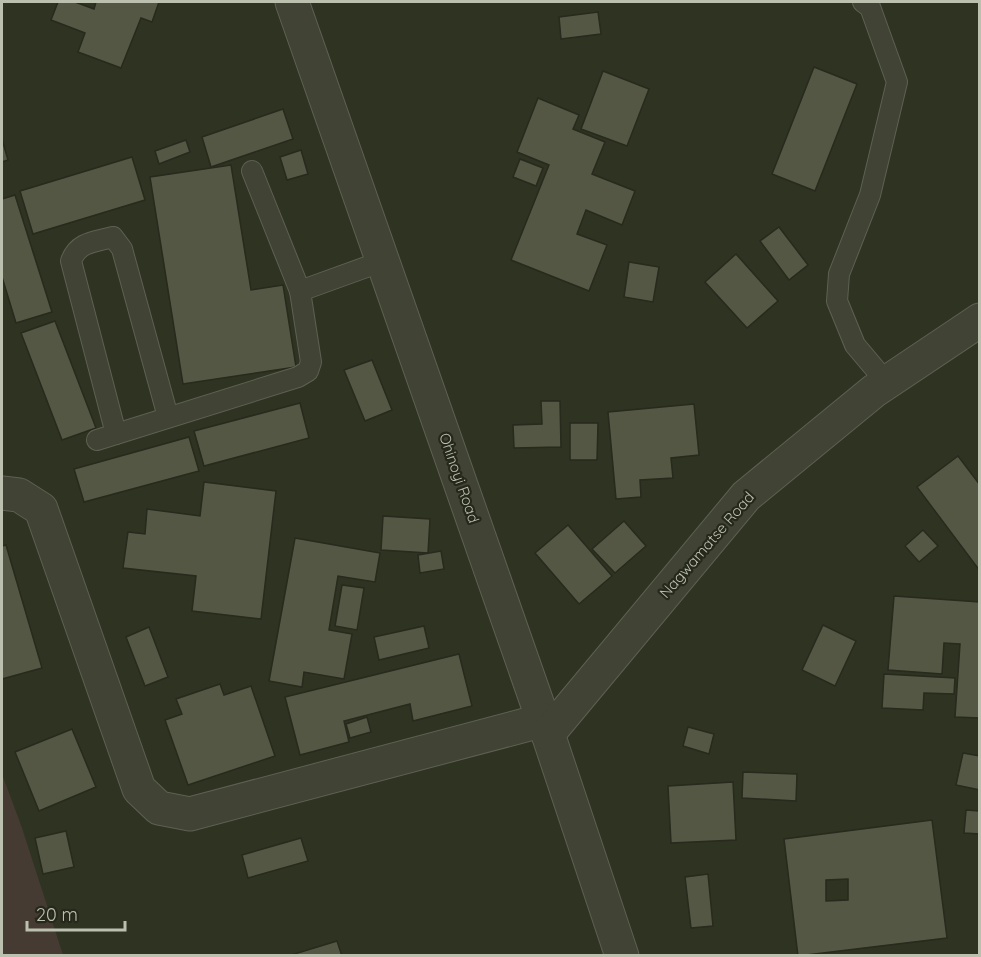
<svg xmlns="http://www.w3.org/2000/svg" width="981" height="957" viewBox="0 0 981 957" font-family="Quicksand,sans-serif">
<rect width="100%" height="100%" fill="#2f3322"/>
<path fill="#463b32" d="M2 774 22 828 63 955H2Z"/>
<g fill="#535743" stroke="#272a1c" stroke-width="1.5" fill-rule="evenodd">
<path d="M58 2H75L94 9 96 2H159L152 22 141 18 121 68 78 52 85 33 51 20Z"/>
<path d="M598 12 601 34 561 39 559 17Z"/>
<path d="M814 67 857 84 815 191 772 174Z"/>
<path d="M603 71 649 89 627 146 581 129Z"/>
<path d="M538 98 579 115 573 129 605 142 592 174 635 191 622 225 586 210 577 234 607 245 589 291 511 260 549 165 517 152Z"/>
<path d="M283 109 293 139 211 167 202 137Z"/>
<path d="M2 139 8 160 2 162Z"/>
<path d="M186 140 190 152 159 164 155 151Z"/>
<path d="M301 150 308 174 287 180 280 157Z"/>
<path d="M132 157 145 200 33 234 20 191Z"/>
<path d="M520 159 543 168 536 186 513 177Z"/>
<path d="M231 165 251 290 283 285 296 367 183 384 150 177Z"/>
<path d="M15 195 52 312 16 323 2 277V199Z"/>
<path d="M779 227 808 265 789 280 760 241Z"/>
<path d="M736 254 778 301 747 328 705 282Z"/>
<path d="M629 262 659 267 653 302 624 297Z"/>
<path d="M55 321 96 428 62 440 21 333Z"/>
<path d="M372 360 392 410 365 421 344 370Z"/>
<path d="M541 401H560L561 447 514 448 513 425 542 424Z"/>
<path d="M300 403 309 438 204 466 194 431Z"/>
<path d="M694 404 699 455 671 458 673 478 640 480 641 497 616 499 608 412Z"/>
<path d="M570 423H598L597 460H570Z"/>
<path d="M189 437 199 471 84 502 74 469Z"/>
<path d="M958 456 980 485V571L917 487Z"/>
<path d="M204 482 276 491 261 619 192 611 196 576 123 568 128 532 145 534 147 509 200 516Z"/>
<path d="M383 516 430 519 428 553 381 550Z"/>
<path d="M624 521 646 546 615 573 592 549Z"/>
<path d="M568 525 612 576 579 604 535 553Z"/>
<path d="M923 530 938 546 919 562 905 546Z"/>
<path d="M295 538 380 553 375 582 338 576 329 630 352 634 344 679 304 672 302 687 269 681Z"/>
<path d="M6 545 42 668 2 679V546Z"/>
<path d="M441 551 444 569 420 573 418 555Z"/>
<path d="M342 585 364 588 357 630 335 626Z"/>
<path d="M894 596 980 602V718L955 717 960 644 944 643 942 674 888 670Z"/>
<path d="M823 625 856 641 835 686 802 670Z"/>
<path d="M424 626 429 648 379 660 374 637Z"/>
<path d="M149 627 168 677 145 686 126 637Z"/>
<path d="M459 654 472 706 413 721 410 704 344 721 349 742 300 755 285 697Z"/>
<path d="M884 674 955 678 954 694 924 693 923 710 882 708Z"/>
<path d="M220 684 224 695 251 686 275 756 188 785 165 720 182 714 176 699Z"/>
<path d="M367 717 371 732 350 738 346 724Z"/>
<path d="M688 727 714 734 709 754 683 746Z"/>
<path d="M72 729 96 787 39 811 15 752Z"/>
<path d="M963 753 980 756V790L956 785Z"/>
<path d="M743 772 797 774 796 801 742 798Z"/>
<path d="M733 782 736 840 671 843 668 786Z"/>
<path d="M966 810 980 811V834L964 833Z"/>
<path d="M932 820 947 938 798 956 784 839ZM848 879V900L826 901V880Z"/>
<path d="M66 831 74 867 43 874 35 838Z"/>
<path d="M301 838 308 861 248 878 242 855Z"/>
<path d="M708 874 713 926 691 928 685 877Z"/>
<path d="M337 941 342 956H292L291 955Z"/>
</g>
<g fill="none" stroke-linecap="round" stroke-linejoin="round">
<defs>
<g id="service">
<path d="M863 2 870 7 897 82 870 195 839 274 837 301 855 345 887 383"/>
<path d="M252 171 300 291 383 261"/>
<path d="M116 434 71 261C78 242 94 242 113 237L122 249 168 417"/>
<path d="M97 440 298 377 308 371 311 362 300 291"/>
</g>
<g id="minor">
<path d="M292 2 548 734 622 956"/>
<path d="M2 493 19 495 41 509 139 789 159 808 190 814 544 720"/>
<path d="M548 734 746 496 874 391 980 320"/>
</g>
</defs>
<use href="#service" stroke="#5e6152" stroke-width="22"/>
<use href="#minor" stroke="#5e6152" stroke-width="35"/>
<use href="#service" stroke="#414435" stroke-width="20"/>
<use href="#minor" stroke="#414435" stroke-width="33"/>
</g>
<g text-anchor="middle" stroke-width="4.5" stroke-linejoin="round" paint-order="stroke">
<g font-size="15" fill="#bcc0af" stroke="#25281a">
<text transform="translate(459 478) rotate(71)" y="5">Ohinoyi Road</text>
<text transform="translate(707 545) rotate(-49)" y="5">Nagwamatse Road</text>
</g>
</g>
<rect width="981" height="957" fill="none" stroke="#bcc0af" stroke-width="6"/>
<path d="M27 921v9h98v-9" fill="none" stroke="#bcc0af" stroke-width="3"/>
<text x="36" y="921" font-size="18" fill="#bcc0af" stroke="#25281a" stroke-width="4.5" paint-order="stroke">20 m</text>
</svg>
